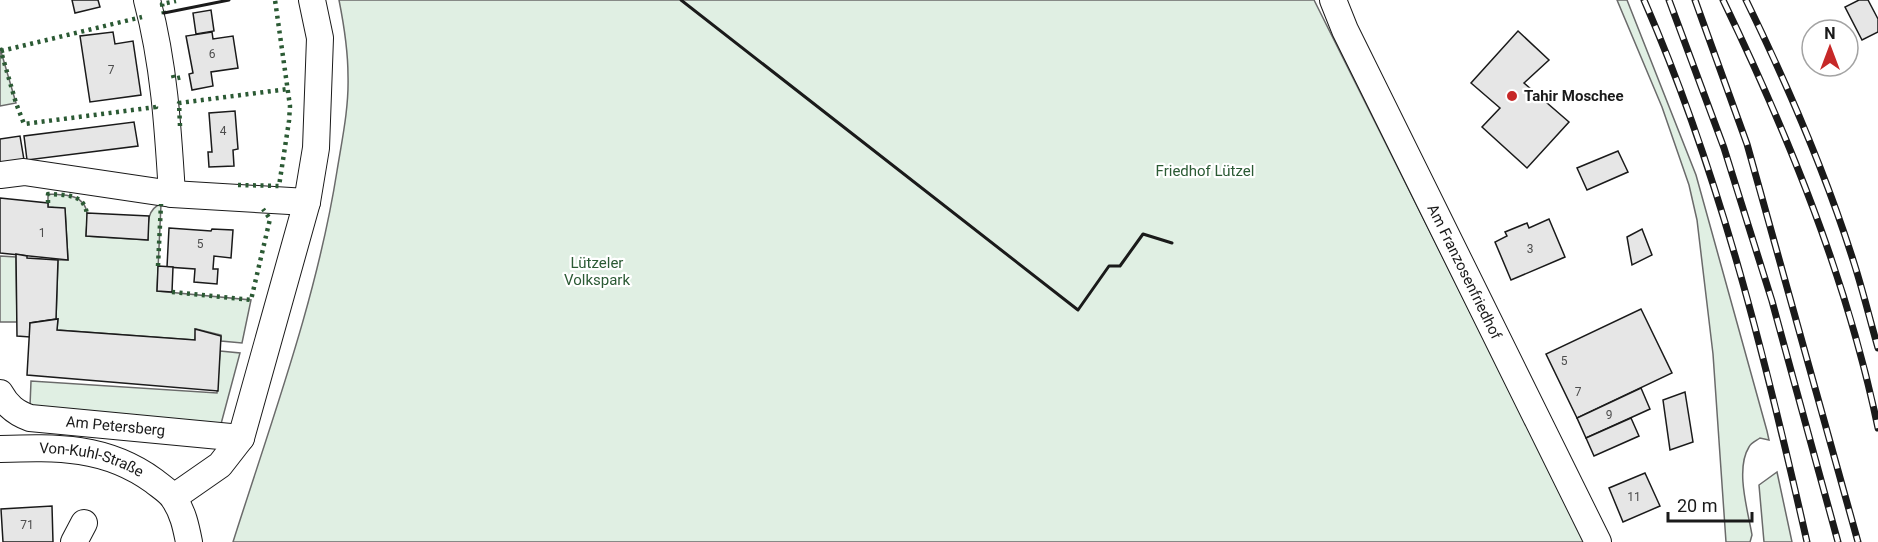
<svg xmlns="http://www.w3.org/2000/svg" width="1878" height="542" viewBox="0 0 1878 542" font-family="Roboto,sans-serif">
<rect width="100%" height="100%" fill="#fff"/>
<g fill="#e0efe3" stroke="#6a6a6a" stroke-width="1.5">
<path d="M339 0H1314L1585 542H233C272 419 317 298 337 171 342 140 349 108 348 76 348 51 344 25 339 0Z"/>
<path d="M1617 0H1627L1696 175 1767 431 1769 440 1760 438C1756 441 1751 443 1749 447 1735 469 1748 511 1752 535L1750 542H1726L1713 354 1697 220 1689 185 1662 107Z"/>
<path d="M0 48 16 103 0 106Z"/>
<path d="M48 194C63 195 84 193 87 213 88 220 86 229 86 236L148 240C148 226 146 209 161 204L157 291 251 300 242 343 221 341V335L196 329 195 340 57 330 58 319H56L58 260H68L65 209 48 207Z"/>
<path d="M0 256 16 257 17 322H0Z"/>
<path d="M220 351 240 353 221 424 30 406 31 381 217 393Z"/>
<path d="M1777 472 1792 542H1764L1759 485Z"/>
</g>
<g fill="#e6e6e6" stroke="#1a1a1a" stroke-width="1.5">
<path d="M72 0H98L100 7 75 13Z"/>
<path d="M1859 0H1868L1878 19V32L1862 40 1845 7Z"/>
<path d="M211 10 214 31 196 34 193 13Z"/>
<path d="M1518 31 1549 60 1524 83 1569 122 1527 168 1482 127 1500 108 1471 83Z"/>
<path d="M113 32 115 44 133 41 141 95 90 102 80 36Z"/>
<path d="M212 32 213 39 233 36 238 68 211 72 213 86 192 90 189 74 193 73 186 36Z"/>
<path d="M235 111 238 149 233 150 234 166 209 167 208 152H212L209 113Z"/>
<path d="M134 122 138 146 27 160 24 136Z"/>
<path d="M20 136 24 160 0 164V139Z"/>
<path d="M1618 151 1628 172 1587 190 1577 168Z"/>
<path d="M0 198 48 203V207L65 208 68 260 0 253Z"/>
<path d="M87 213 149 216 148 240 86 236Z"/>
<path d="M1549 219 1565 257 1511 280 1495 242 1507 236 1505 232 1527 223 1529 228Z"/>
<path d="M169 228 211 231 212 229 233 230 231 258 214 256 213 269H218L217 284 194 282 195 269 167 267Z"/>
<path d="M1642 229 1652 255 1632 265 1627 237Z"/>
<path d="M16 254 27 256V258L58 260 56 319 30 323V337L17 336Z"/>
<path d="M158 266 173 267 172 292 157 291Z"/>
<path d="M1641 309 1672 373 1577 418 1546 354Z"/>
<path d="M58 319 57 330 195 340V329L221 336 218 391 27 375 30 323Z"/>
<path d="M1641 388 1650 409 1586 438 1577 418Z"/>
<path d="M1685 392 1693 442 1670 450 1663 400Z"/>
<path d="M1631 418 1639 436 1594 456 1586 438Z"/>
<path d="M1645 473 1660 506 1623 522 1609 488Z"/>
<path d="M52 506 53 542H3L1 509Z"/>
</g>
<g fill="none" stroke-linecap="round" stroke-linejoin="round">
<defs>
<g id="minor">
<path d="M147 0C164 63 168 129 172 194"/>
<path id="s1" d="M1333 0 1345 30 1598 542"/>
<path d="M0 175 24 172 172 194 307 202"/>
<path id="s2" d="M0 393C7 406 16 413 30 418L241 438"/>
<path id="s3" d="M0 449C57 447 106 446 154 481 160 486 170 492 174 499 183 512 186 527 189 542"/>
<path d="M174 497 220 465 241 438 307 202 316 148 320 38 312 0"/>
<path d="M74 542 84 523"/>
</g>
</defs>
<use href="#minor" stroke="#1a1a1a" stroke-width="28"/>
<use href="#minor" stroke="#fff" stroke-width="26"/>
<defs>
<g id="rail">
<path d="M1644 0C1720 174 1765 357 1807 542"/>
<path d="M1669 0 1724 148 1772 301 1838 542"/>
<path d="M1695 0 1747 144 1858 542"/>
<path d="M1723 0C1789 137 1847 279 1878 428"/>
<path d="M1746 0C1787 84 1826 174 1854 263 1863 291 1870 320 1878 348"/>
</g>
</defs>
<use href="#rail" stroke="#1a1a1a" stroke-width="7"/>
<use href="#rail" stroke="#fff" stroke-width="4.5" stroke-dasharray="14" stroke-linecap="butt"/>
<g stroke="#2b5a34" stroke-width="4.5" stroke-dasharray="3 4.5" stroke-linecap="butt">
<path d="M164 14 162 4 176 1"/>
<path d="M0 48 16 103 24 124 156 107 155 103"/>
<path d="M1 51 142 17"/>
<path d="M173 75 174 79 182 77"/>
<path d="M180 126 179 103 288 89"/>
<path d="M238 185 279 186 289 121 290 106 275 0"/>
<path d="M48 203V194C66 195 86 194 87 216"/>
<path d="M158 266 161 204"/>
<path d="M172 292 251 300 270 219 263 209"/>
</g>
<g stroke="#1a1a1a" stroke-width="3">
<path d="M681 0 1078 310 1109 266H1120L1143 234 1172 243"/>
<path d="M164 13 229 0"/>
</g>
</g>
<circle fill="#c62828" stroke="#fff" stroke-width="2" cx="1512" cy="96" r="6"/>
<g text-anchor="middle" stroke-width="4.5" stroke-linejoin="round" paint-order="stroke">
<g font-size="12" fill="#4d4d4d">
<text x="212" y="58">6</text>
<text x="111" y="74">7</text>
<text x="223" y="135">4</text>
<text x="42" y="237">1</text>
<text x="200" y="248">5</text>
<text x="1530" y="253">3</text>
<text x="1564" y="365">5</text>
<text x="1578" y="396">7</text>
<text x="1609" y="419">9</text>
<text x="1634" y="501">11</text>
<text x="27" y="529">71</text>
</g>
<g font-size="15" font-weight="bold" fill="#1a1a1a" stroke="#fff" text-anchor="start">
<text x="1524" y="101">Tahir Moschee</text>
</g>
<g font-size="15" fill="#2b5a34" stroke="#fff">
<text x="1205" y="176">Friedhof Lützel</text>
<text x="597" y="268">Lützeler<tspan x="597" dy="17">Volkspark</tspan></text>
</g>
<g font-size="15" fill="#1a1a1a" stroke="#fff">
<text dy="5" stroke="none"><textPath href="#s1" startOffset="302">Am Franzosenfriedhof</textPath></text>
<text dy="5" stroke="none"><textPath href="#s2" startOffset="126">Am Petersberg</textPath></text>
<text dy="5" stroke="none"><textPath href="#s3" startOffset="93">Von-Kuhl-Straße</textPath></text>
</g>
</g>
<g transform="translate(1830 48)"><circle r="28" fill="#ffffff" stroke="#a3a3a3" stroke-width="1.5"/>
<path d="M0-4.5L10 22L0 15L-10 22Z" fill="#c62828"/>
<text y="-9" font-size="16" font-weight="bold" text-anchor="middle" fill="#1a1a1a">N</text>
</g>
<path d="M1668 512v9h84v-9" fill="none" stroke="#1a1a1a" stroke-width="3"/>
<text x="1677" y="512" font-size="18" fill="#1a1a1a" stroke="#ffffff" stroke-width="4.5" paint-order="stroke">20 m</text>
</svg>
